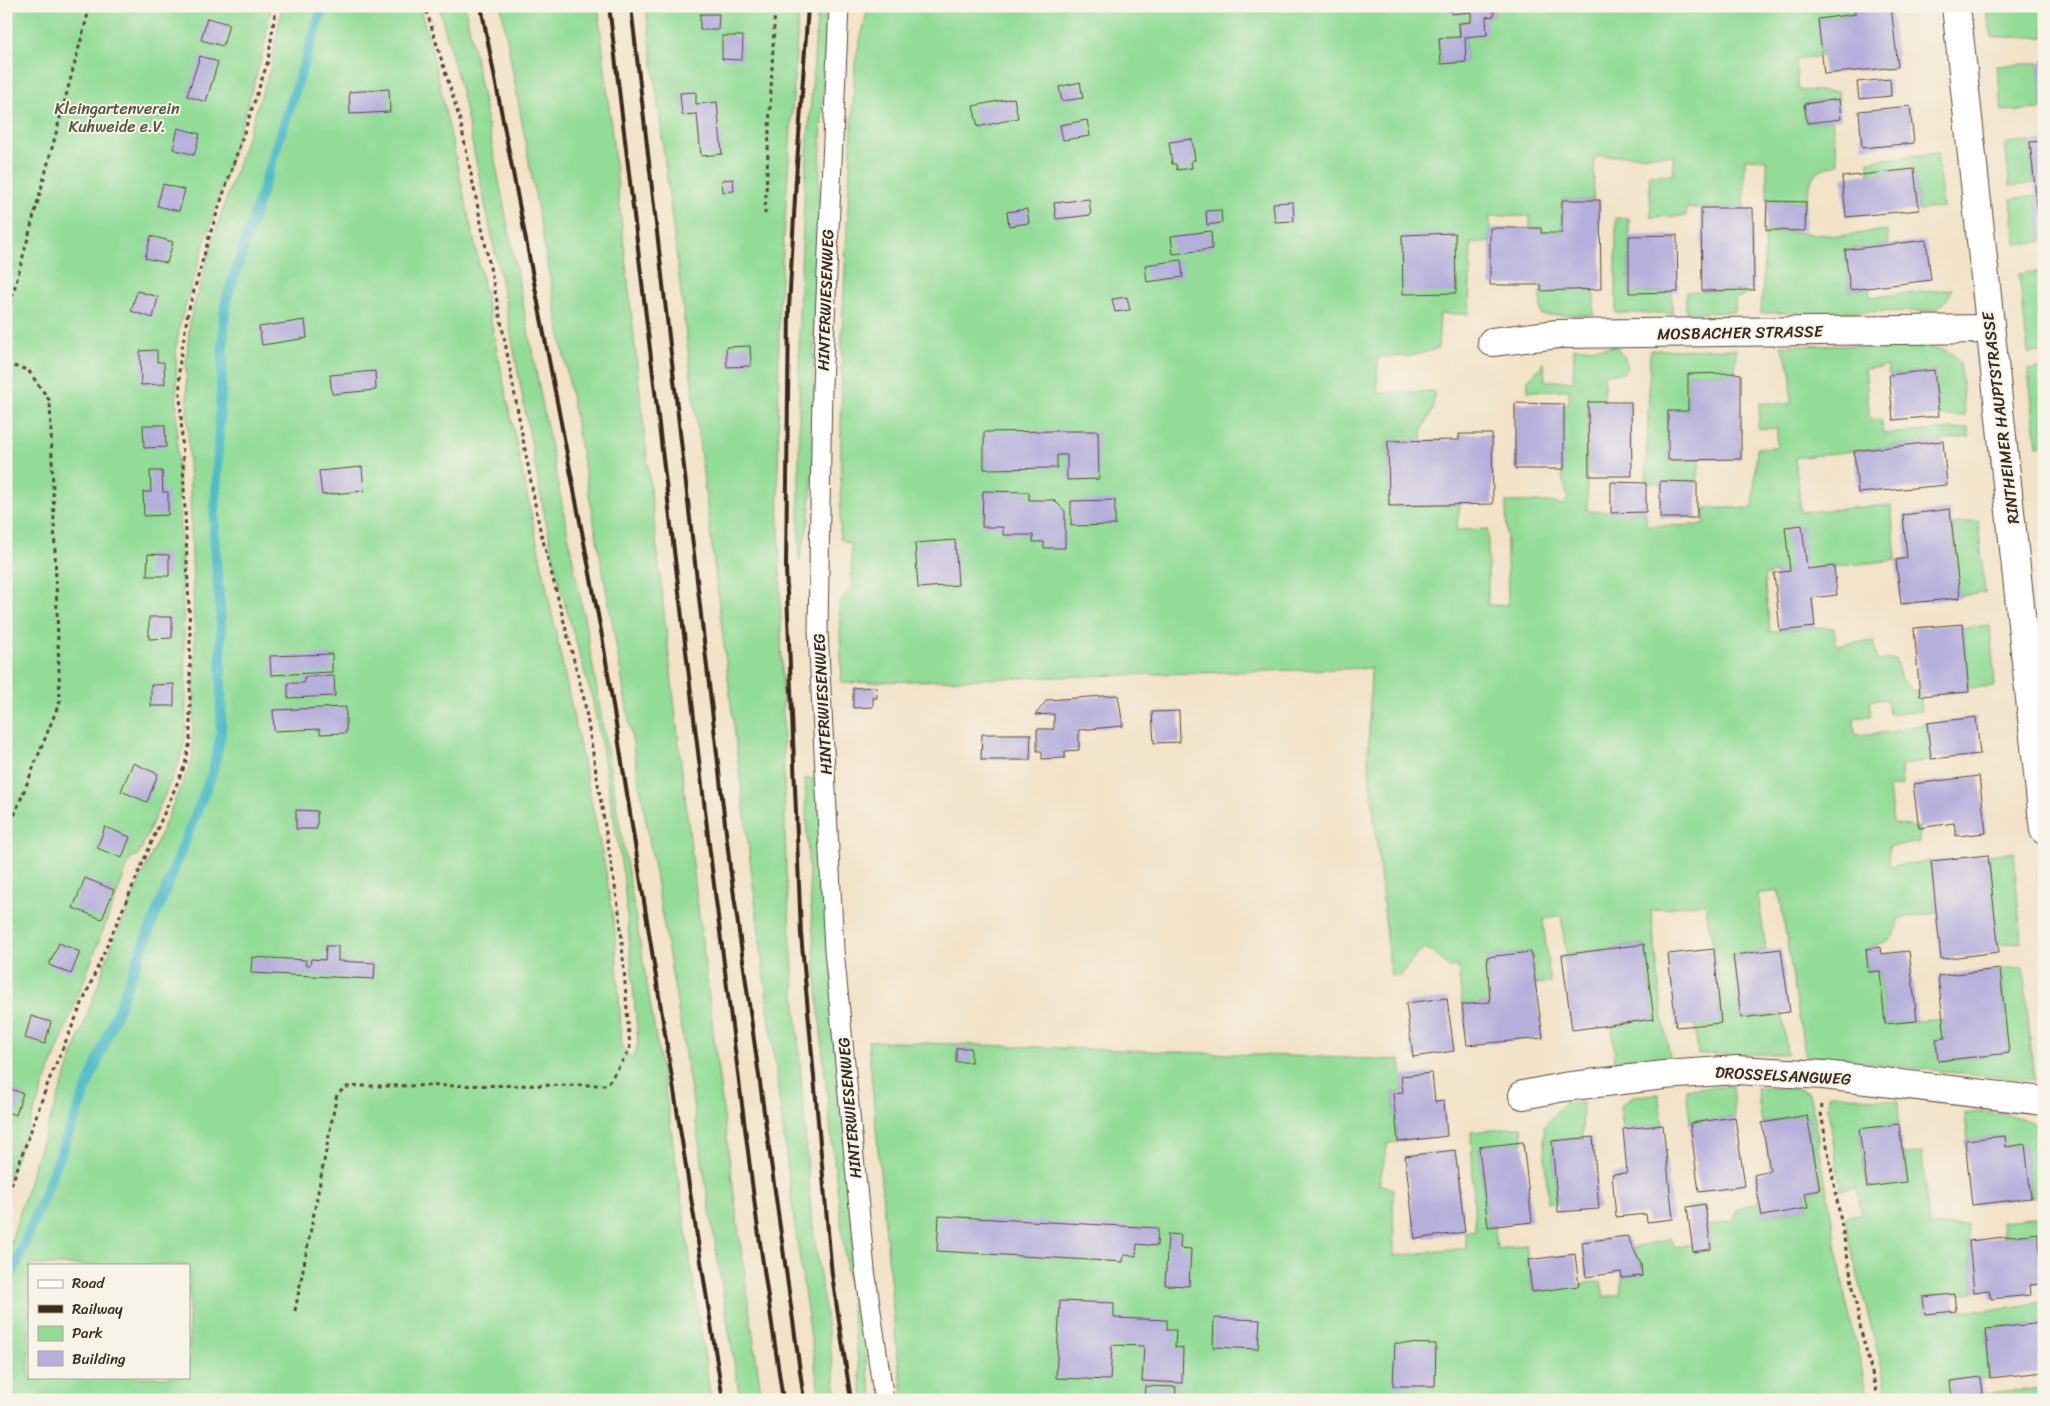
<svg xmlns="http://www.w3.org/2000/svg" width="2050" height="1406" viewBox="0 0 2050 1406" font-family="Sriracha,sans-serif">
<rect width="100%" height="100%" fill="#f7f3e8"/>
<filter id="ink" filterUnits="userSpaceOnUse"><feTurbulence type="fractalNoise" baseFrequency=".02" numOctaves="2"/><feDisplacementMap in="SourceGraphic" scale="10" xChannelSelector="R" yChannelSelector="G"/><feConvolveMatrix kernelMatrix="1 2 1 2 8 2 1 2 1" color-interpolation-filters="sRGB"/></filter>
<filter id="wash" filterUnits="userSpaceOnUse"><feTurbulence type="fractalNoise" baseFrequency=".0096" numOctaves="4" result="noise"/><feDisplacementMap in="SourceGraphic" scale="20" xChannelSelector="R" yChannelSelector="G"/><feGaussianBlur stdDeviation="1.12" result="paint"/><feColorMatrix in="noise" values="0 0 0 0 0 0 0 0 0 0 0 0 0 0 0 0 0 1.4 0 .05"/><feComposite in="paint" operator="in"/></filter>
<g filter="url(#wash)">
<rect width="100%" height="100%" fill="#f2e2c7"/>
<g fill="#93dc98" stroke="#67835b" fill-rule="evenodd">
<path d="M6 6H271L264 49 252 90 180 323 176 348 177 442 186 694 185 740 179 762 138 856 131 857 6 1185Z"/>
<path d="M282 6H419L430 42 472 231 606 872 615 932 622 1047 634 1058 638 1042 624 880 601 743 592 698 561 590 544 513 501 280 463 99 439 6H465L588 638 667 1102 711 1400H6V1258L35 1162 112 945 192 761 195 648 186 366 190 320 214 236 272 63ZM29 1265H189V1377H29Z"/>
<path d="M501 6H598C649 471 696 937 762 1400H740L676 997 614 633Z"/>
<path d="M646 6H799L779 310 778 474 786 874 811 1213 838 1400H820L794 1220Z"/>
<path d="M818 6H826L814 331V454L809 521 799 561V312L805 181Z"/>
<path d="M874 6H1450L1451 13 1471 12V22L1459 23 1460 37 1440 38 1441 64 1466 62 1465 37 1486 17 1494 16V6H1854L1855 14 1818 19 1822 56 1796 59 1798 90 1838 92 1839 99 1804 104 1807 123 1832 120 1838 164C1811 170 1811 177 1806 202L1767 201V160L1745 159 1744 208H1686V216L1651 217 1649 175 1674 174 1673 155 1595 156 1593 200H1562V233H1541L1540 228H1530V216H1490V242L1471 243 1469 314H1440L1438 349 1410 356 1378 357 1377 393 1434 391 1433 410 1423 428 1422 440 1388 441 1389 506 1460 505 1456 530 1488 529V605H1508L1506 502H1550L1563 505 1568 498 1562 477 1564 404 1569 403V390L1528 391V380L1544 363 1545 381H1573L1574 348 1618 347 1619 352 1625 357 1627 367 1623 373 1604 374V402L1588 403 1587 511 1646 512V526L1704 525V508H1753L1757 448 1777 447V429L1758 428 1760 403 1791 404V371L1781 345 1924 347C1939 349 1952 349 1960 363L1965 416H1939L1934 370 1889 375 1888 366 1865 369 1870 420 1881 419 1883 434 1968 428 1969 437 1795 458 1801 512 1891 505 1896 560 1774 573 1764 576 1770 632 1815 627 1834 628 1836 645 1874 641 1877 661 1895 659 1901 679 1913 691H1920L1922 711 1889 714 1887 699 1869 701 1871 716 1854 718 1855 735 1892 732 1927 723 1931 759 1901 766 1902 786 1889 787 1893 823 1919 828V843L1889 846V866L1931 861 1936 913 1899 918C1898 940 1884 943 1866 949L1868 972 1880 971 1885 1024 1943 1019 1945 1038 1936 1039 1939 1061 2009 1053 2000 969 2023 967 2034 1080 1974 1075 1805 1055 1779 891 1758 894 1766 950 1733 955 1741 1018 1782 1013 1787 1054H1698L1695 1025 1721 1022 1714 949 1705 903 1651 910 1663 1019 1670 1058 1615 1061 1612 1025 1654 1019 1644 944 1566 954 1561 915 1543 919 1550 983 1535 984 1531 952 1487 957 1490 1002 1462 1005 1458 967 1449 968 1433 951 1420 950 1401 975 1391 976 1368 759 1371 668 842 683 839 603 852 588 851 544 840 539 842 332 855 62 867 12Z"/>
<path d="M1985 6H2044V37H1992Z"/>
<path d="M2039 63 2043 109 2002 111 1997 66Z"/>
<path d="M2030 142 2034 183 2010 186 2005 144Z"/>
<path d="M1937 153 1943 207 1919 210 1914 169 1869 175 1868 161Z"/>
<path d="M2036 196 2041 242 2016 244 2011 199Z"/>
<path d="M1616 218H1629V293L1672 292V313H1616Z"/>
<path d="M1766 230 1839 236 1887 230 1888 245 1845 250 1850 290 1869 288 1870 297 1952 289C1947 303 1940 309 1925 311L1761 313Z"/>
<path d="M2044 271V352L2028 353 2019 274Z"/>
<path d="M1556 289H1594V315H1541V291H1556Z"/>
<path d="M1745 290 1744 297 1735 298V312L1686 313V292Z"/>
<path d="M1736 349 1735 373 1688 374V411H1668V460H1700L1697 482 1646 483 1650 350Z"/>
<path d="M2044 368V445L2037 446 2028 370Z"/>
<path d="M1978 521 1985 593 1959 596 1952 524Z"/>
<path d="M1990 625 1995 686 1969 688 1963 628Z"/>
<path d="M805 779H818L855 1270 867 1367 873 1400H863C837 1193 811 987 805 779Z"/>
<path d="M2014 852 2021 942 1998 944 1988 855Z"/>
<path d="M868 1041 1400 1060 1403 1092 1393 1093 1398 1142 1388 1143 1379 1184 1393 1189 1394 1256 1466 1248 1465 1232 1475 1230 1471 1132 1522 1127 1523 1142 1479 1148 1488 1227 1495 1226 1497 1249 1526 1245 1532 1292 1601 1281 1604 1297 1620 1295 1622 1278 1642 1275 1641 1264 1633 1248 1671 1238 1675 1247 1692 1244 1694 1252 1711 1249 1708 1226 1734 1220 1736 1210 1759 1201 1762 1216 1808 1208 1805 1193 1820 1190 1807 1115 1762 1123 1757 1088 1800 1089 1809 1094 1813 1111 1846 1301 1869 1400H904L896 1343Z"/>
<path d="M1732 1086 1735 1117 1690 1123 1686 1089Z"/>
<path d="M1658 1094 1663 1125 1623 1129 1620 1106 1633 1096Z"/>
<path d="M1829 1094 1898 1101 1899 1124 1859 1129 1867 1187 1906 1182 1903 1154 1922 1153 1929 1227 1967 1224 1974 1292 1923 1297 1925 1314 1956 1311H1984L2044 1302V1323L1986 1329 1990 1378 1950 1381 1952 1398 2042 1388 2043 1400H1890L1854 1261 1845 1217 1861 1213 1857 1188 1841 1190 1828 1110Z"/>
<path d="M1565 1103H1583L1582 1138 1552 1141 1557 1203H1548L1543 1127Z"/>
<path d="M1980 1112C2000 1114 2031 1115 2044 1133V1197L2031 1198 2025 1145 2006 1147 2005 1136 1968 1140 1965 1114Z"/>
<path d="M2044 1217V1284H2043L2038 1233 2003 1237 2002 1221Z"/>
</g>
<g fill="none" stroke-linecap="round" stroke-linejoin="round">
<path stroke="#4ebbc9" stroke-width="10" d="M6 1290 213 771 221 734V622L214 533 225 304 323 6"/>
</g>
<g id="blocks">
<g fill="#b5afdc">
<path d="M1451 6H1494V16L1486 17 1487 35 1465 37 1466 62 1441 64 1439 38 1460 37 1459 23 1471 22V12L1451 14Z"/>
<path d="M1854 6H1891L1898 67 1824 74 1818 19 1855 14Z"/>
<path d="M700 14H719L718 30H700Z"/>
<path d="M207 18 229 24 223 46 201 40Z"/>
<path d="M722 36H743L742 60 722 59Z"/>
<path d="M200 56 218 62 206 102 187 96Z"/>
<path d="M2044 62V102H2042L2039 63Z"/>
<path d="M1890 79 1891 96 1859 99 1857 82Z"/>
<path d="M1080 82 1083 98 1062 101 1059 87Z"/>
<path d="M389 89 390 112 350 114 349 92Z"/>
<path d="M696 92V104L717 102 722 154 701 156 697 114 682 115 680 93Z"/>
<path d="M1014 98 1018 118 978 127 973 106Z"/>
<path d="M1839 99 1841 119 1807 123 1804 104Z"/>
<path d="M1910 106 1914 143 1862 148 1859 111Z"/>
<path d="M1087 120 1090 136 1063 140 1060 125Z"/>
<path d="M178 128 200 134 194 155 173 149Z"/>
<path d="M1192 139 1195 160 1191 161 1192 168 1177 170 1176 164H1172L1169 142Z"/>
<path d="M2044 141V241L2041 242 2030 142Z"/>
<path d="M1914 169 1919 210 1846 217 1842 177Z"/>
<path d="M733 179 734 191 723 192 722 180Z"/>
<path d="M163 184 185 190 179 211 157 206Z"/>
<path d="M1089 199 1091 215 1056 219 1054 203Z"/>
<path d="M1562 200H1600L1601 289 1541 291V285H1490V228H1541V233H1562Z"/>
<path d="M1767 201 1806 202 1805 231 1766 230Z"/>
<path d="M1293 202 1294 221 1275 222 1273 203Z"/>
<path d="M1701 208H1753L1754 290 1702 291Z"/>
<path d="M1027 209 1029 223 1009 226 1007 212Z"/>
<path d="M1221 210 1222 223 1207 225 1206 211Z"/>
<path d="M1211 231 1212 249 1173 254 1171 236Z"/>
<path d="M1455 233 1456 293 1403 294 1402 235Z"/>
<path d="M1677 235 1678 292 1629 293V236Z"/>
<path d="M151 236 173 242 167 263 145 258Z"/>
<path d="M1926 240 1931 280 1850 290 1845 250Z"/>
<path d="M1181 260 1183 277 1147 282 1145 265Z"/>
<path d="M137 291 158 297 153 318 131 311Z"/>
<path d="M1127 297 1130 310 1115 312 1112 299Z"/>
<path d="M305 320 307 338 262 345 259 327Z"/>
<path d="M750 346 751 366 727 367 726 347Z"/>
<path d="M157 350V362H164L165 384 141 385 140 351Z"/>
<path d="M1934 370 1939 416 1893 420 1889 375Z"/>
<path d="M375 371 376 390 332 394 330 375Z"/>
<path d="M1735 373 1741 374V459L1668 460V411H1688V374Z"/>
<path d="M1588 402H1631L1632 476H1589Z"/>
<path d="M1515 403 1564 404V469H1515Z"/>
<path d="M143 425H165L166 447 144 448Z"/>
<path d="M1057 431H1098L1099 479 1067 480V455H1057V468L984 469V432Z"/>
<path d="M1459 434H1492L1493 504 1389 506 1388 441 1459 440Z"/>
<path d="M1943 441 1947 485 1858 493 1854 451Z"/>
<path d="M362 467 364 491 322 495 319 471Z"/>
<path d="M150 471H162L163 492H168V515L144 516 143 492H151Z"/>
<path d="M1660 481 1697 482V518H1660Z"/>
<path d="M1611 482 1646 483V512L1611 513Z"/>
<path d="M983 491 1029 492V500H1054L1065 511V548H1044V542H1033V535H1003V527H982Z"/>
<path d="M1115 500V525L1071 526V501Z"/>
<path d="M1950 509 1960 598 1901 604 1896 560 1907 558 1903 515Z"/>
<path d="M1802 525 1807 569 1834 566 1837 595 1812 598 1815 627 1780 631 1774 573 1790 571 1785 527Z"/>
<path d="M955 540 958 585 918 588 915 543Z"/>
<path d="M148 554 169 555V576H147Z"/>
<path d="M149 617H172V638L149 639Z"/>
<path d="M1963 624 1969 692 1920 696 1914 628Z"/>
<path d="M332 654V672L271 675 270 656Z"/>
<path d="M334 676 335 696 288 698V683H304V677Z"/>
<path d="M174 684V706H151V685Z"/>
<path d="M876 687 877 698H873V707L853 708V688Z"/>
<path d="M1118 695 1123 726 1079 730V750L1065 751V758L1042 759V751H1037V729H1054V714L1035 715 1047 700Z"/>
<path d="M346 707V733L320 734V729L274 731 273 710Z"/>
<path d="M1179 711 1180 742 1154 743 1152 712Z"/>
<path d="M1976 717 1980 754 1931 759 1927 723Z"/>
<path d="M982 734H1031L1030 760H981Z"/>
<path d="M133 763 158 774 147 802 121 791Z"/>
<path d="M1979 776 1986 833 1956 836 1954 823 1919 828 1913 784Z"/>
<path d="M296 810 317 811V829H296Z"/>
<path d="M105 827 130 837 122 858 97 848Z"/>
<path d="M1988 855 1999 952 1941 959 1931 861Z"/>
<path d="M85 878 114 890 102 919 73 908Z"/>
<path d="M59 943 80 952 71 974 49 965Z"/>
<path d="M1644 944 1654 1019 1572 1030 1562 955Z"/>
<path d="M326 946H338V961L375 963 374 979 251 973 252 957 306 960 305 965H310L311 959 325 960Z"/>
<path d="M1880 947 1881 954 1909 951 1917 1021 1885 1024 1880 971 1868 972 1866 949Z"/>
<path d="M1714 949 1721 1023 1676 1027 1668 954Z"/>
<path d="M1781 949 1790 1012 1741 1018 1733 955Z"/>
<path d="M1531 952 1543 1038 1467 1045 1462 1005 1490 1002 1487 957Z"/>
<path d="M2000 969 2009 1053 1938 1061 1936 1039 1945 1038 1938 976Z"/>
<path d="M1447 998 1454 1051 1413 1057 1406 1003Z"/>
<path d="M31 1016 51 1022 45 1044 25 1038Z"/>
<rect x="956" y="1048" width="15" height="14"/>
<path d="M1432 1073 1435 1102 1444 1101 1447 1136 1398 1142 1393 1093 1403 1092 1401 1076Z"/>
<path d="M6 1088 23 1093 16 1115 6 1112Z"/>
<path d="M1807 1115 1820 1190 1805 1193 1808 1208 1762 1216 1754 1175 1770 1171 1762 1123Z"/>
<path d="M1735 1117 1745 1186 1699 1192 1690 1123Z"/>
<path d="M1899 1124 1906 1182 1867 1187 1859 1129Z"/>
<path d="M1663 1125 1673 1219 1647 1222 1646 1214 1616 1217 1612 1174 1627 1173 1623 1129Z"/>
<path d="M2005 1136 2006 1147 2025 1144 2031 1198 1972 1205 1965 1140Z"/>
<path d="M1593 1137 1599 1209 1558 1212 1552 1141Z"/>
<path d="M1523 1142 1532 1222 1488 1227 1479 1147Z"/>
<path d="M1455 1150 1465 1232 1415 1239 1405 1156Z"/>
<path d="M1705 1204 1711 1249 1693 1252 1687 1207Z"/>
<path d="M939 1216 1158 1228 1157 1246 1137 1244 1136 1256 1124 1255 1123 1262 937 1251Z"/>
<path d="M2038 1233 2043 1284 2030 1285 2031 1295 1991 1299 1989 1290 1974 1292 1969 1241Z"/>
<path d="M1168 1234 1181 1235 1180 1248 1191 1249 1189 1286 1165 1285Z"/>
<path d="M1627 1236 1641 1264 1642 1276 1622 1278 1621 1272 1586 1277 1582 1242Z"/>
<path d="M1575 1254 1579 1286 1532 1292 1528 1260Z"/>
<path d="M1954 1294 1956 1311 1925 1314 1923 1297Z"/>
<path d="M1060 1301 1114 1303V1318L1167 1320V1330H1176L1175 1347 1183 1348 1182 1383 1142 1381 1144 1346 1112 1345 1110 1380 1056 1378Z"/>
<path d="M1214 1318 1260 1320 1258 1349 1213 1347Z"/>
<path d="M2044 1323V1372L1990 1378 1986 1329Z"/>
<path d="M1395 1343 1436 1344 1435 1386H1393Z"/>
<path d="M1981 1377 1983 1394 1952 1398 1950 1381Z"/>
<path d="M1145 1386 1176 1387 1175 1400H1144Z"/>
</g>
</g>
</g>
<g filter="url(#ink)">
<use href="#blocks" fill-opacity="0" stroke="#564637" stroke-width="1"/>
<g fill="none" stroke-linecap="round" stroke-linejoin="round">
<defs>
<path id="service" d="M839 6 822 385 818 631 834 950 865 1270 884 1400"/>
<g id="minor">
<path d="M1956 6 2044 830"/>
<path d="M1492 342 1558 334 1989 329"/>
<path d="M1523 1095 1564 1087 1664 1075 1737 1070 1824 1075 2044 1101"/>
</g>
</defs>
<use href="#service" stroke="#564637" stroke-width="21"/>
<use href="#minor" stroke="#564637" stroke-width="30"/>
<g stroke="#564637" stroke-width="3" stroke-dasharray="4 4" stroke-linecap="butt">
<path d="M765 214 775 6"/>
<path d="M6 320 90 6"/>
<path d="M6 364 28 370 50 401 60 701 6 836"/>
<path d="M1822 1105 1821 1113 1861 1331 1879 1400"/>
<path d="M6 1200 49 1080 185 765 190 741V632L179 367 188 312 210 234 268 61 276 6"/>
<path d="M295 1311 337 1094 347 1087 364 1086 607 1085 630 1049 620 917 584 699 539 525 502 326 460 120 425 6"/>
</g>
<use href="#service" stroke="#fff" stroke-width="19"/>
<use href="#minor" stroke="#fff" stroke-width="28"/>
<g stroke="#3b2a1e" stroke-width="4">
<path d="M481 6 602 636 723 1400"/>
<path d="M609 6 712 869 757 1222 783 1400"/>
<path d="M631 6 730 867 804 1400"/>
<path d="M808 6 796 179 789 309 786 568 801 934 832 1275 851 1400"/>
</g>
</g>
</g>
<g text-anchor="middle" stroke-width="4" stroke-linejoin="round" paint-order="stroke">
<g font-size="16" fill="#51563c" stroke="#f7f3e8">
<text x="117" y="114">Kleingartenverein<tspan x="117" dy="18">Kuhweide e.V.</tspan></text>
</g>
<g font-size="16" fill="#3b2a1e" stroke="#f7f3e8">
<text transform="translate(825 300) rotate(-88)" y="6">HINTERWIESENWEG</text>
<text transform="translate(1740 332) rotate(-1)" y="6">MOSBACHER STRASSE</text>
<text transform="translate(2000 418) rotate(-97)" y="6">RINTHEIMER HAUPTSTRASSE</text>
<text transform="translate(822 704) rotate(-93)" y="6">HINTERWIESENWEG</text>
<text transform="translate(1783 1075) rotate(3)" y="6">DROSSELSANGWEG</text>
<text transform="translate(849 1108) rotate(-95)" y="6">HINTERWIESENWEG</text>
</g>
</g>
<rect width="2050" height="1406" fill="none" stroke="#f7f3e8" stroke-width="25"/>
<rect x="28" y="1264" width="162" height="115" fill="#f7f3e8" stroke="#aca397"/>
<rect x="38" y="1280" width="25" height="8" fill="#ffffff" stroke="#aca397"/>
<text x="72" y="1288" font-size="15" fill="#3b2a1e">Road</text>
<rect x="38" y="1305" width="25" height="8" fill="#3b2a1e" stroke="#aca397"/>
<text x="72" y="1314" font-size="15" fill="#3b2a1e">Railway</text>
<rect x="38" y="1326" width="25" height="15" fill="#93dc98" stroke="#aca397"/>
<text x="72" y="1338" font-size="15" fill="#3b2a1e">Park</text>
<rect x="38" y="1351" width="25" height="15" fill="#b5afdc" stroke="#aca397"/>
<text x="72" y="1364" font-size="15" fill="#3b2a1e">Building</text>
</svg>
